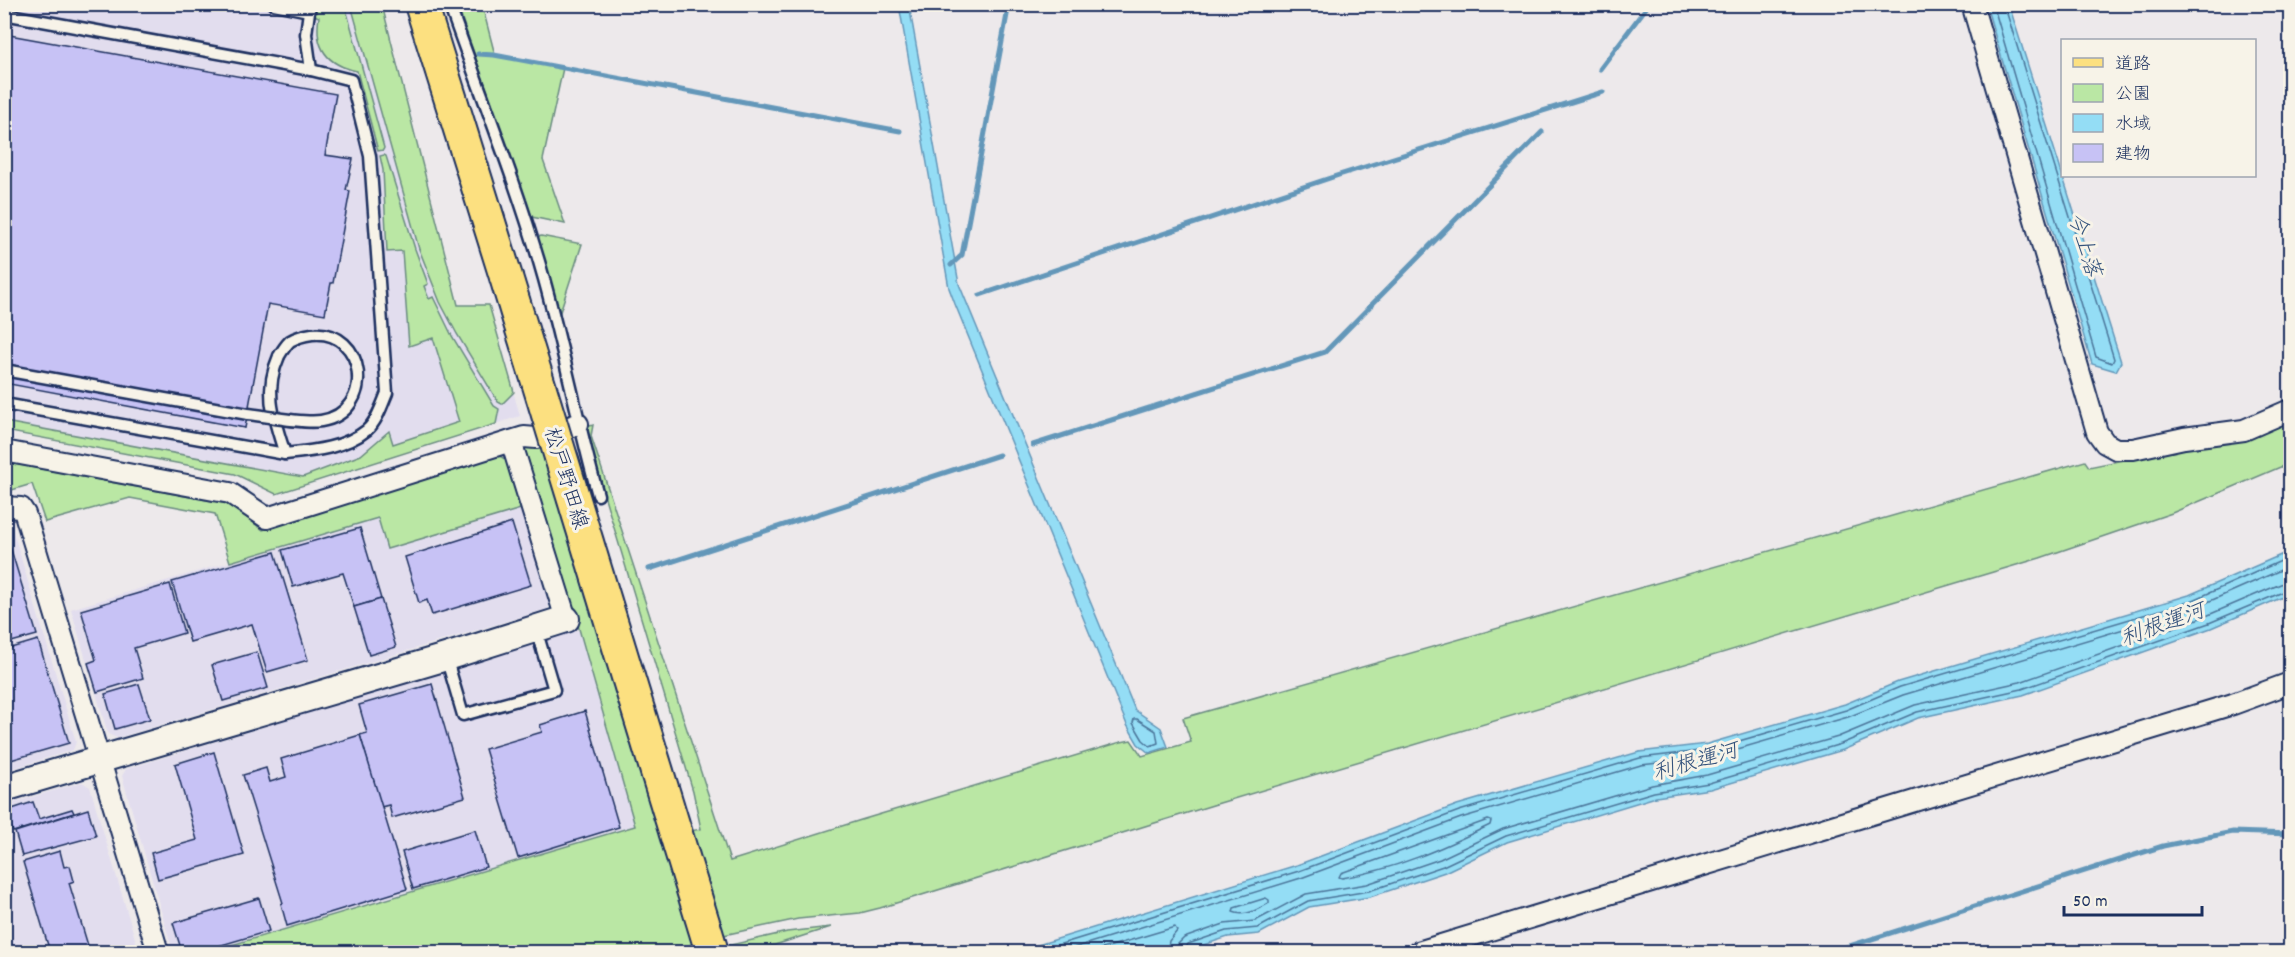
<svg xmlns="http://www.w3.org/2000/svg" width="2295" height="957" viewBox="0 0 2295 957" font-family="Dekko,'Klee One',sans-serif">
<rect width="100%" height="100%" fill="#ede9eb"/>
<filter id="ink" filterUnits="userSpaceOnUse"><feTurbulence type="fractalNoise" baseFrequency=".0167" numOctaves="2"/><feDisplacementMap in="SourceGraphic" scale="12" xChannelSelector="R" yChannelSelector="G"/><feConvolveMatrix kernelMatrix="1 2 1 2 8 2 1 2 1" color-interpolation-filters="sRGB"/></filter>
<g filter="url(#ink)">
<g fill="#e2ddee">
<path d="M4 5H382L458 305H489L520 416 276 494 235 474 5 431Z"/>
<path d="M524 508 553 599 547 609 117 738 108 734 71 609 378 518 388 549Z"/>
<path d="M5 524 12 528 76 742 73 750 5 771Z"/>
<path d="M579 630 635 826 208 952H173L122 776 126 769Z"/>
<path d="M82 782 90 787 139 952H5V805Z"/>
</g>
<g fill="#bae7a4" stroke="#6a8b81" stroke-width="1.5">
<path d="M316 5H345L384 148 383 150 378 151 357 71C327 65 314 47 319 17L314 15Z"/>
<path d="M351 5H382L458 305H489L514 392 502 404 498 402 457 334 440 302 419 249Z"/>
<path d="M457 5H482L495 55 563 68 543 160 565 224 532 217Z"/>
<path d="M384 155 386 156 415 249 428 284 424 286 429 299 433 297 452 336 494 406 499 409 496 424 276 494 235 474 5 431V422L303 477 361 455 389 431 393 444 459 422 433 338 409 346 402 251 387 252 383 170 380 156Z"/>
<path d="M541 236 582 244 559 315 538 237Z"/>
<path d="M2290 417V463L2172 513 2040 558 1213 805 880 908 860 913 798 919 719 936 686 832 701 829 693 791 585 431 586 427 593 425 591 436 730 861 861 820 1121 742 1131 740 1142 756 1191 742 1183 718 2085 461 2089 467 2198 445Z"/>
<path d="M541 440 694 944 680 948 637 952H208L635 826 570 597 524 446Z"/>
<path d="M498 455 510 462 524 508 387 549 378 518 230 562 215 514 130 498 45 522 32 484 5 492 4 462 228 504 263 530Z"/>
<path d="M831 927 753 952H724L722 947 787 932Z"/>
</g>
<g fill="#94ddf5" stroke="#6497b9" stroke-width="1.5">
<path d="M899 5H909L959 284 1135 710 1161 728 1168 747 1149 753 1138 744 1127 725 955 304 949 288Z"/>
<path d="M1986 5H2009L2121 362 2116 371 2092 364Z"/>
<path d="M2290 551V594L2211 628 2023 695 1918 718 1843 750 1710 789 1656 797 1507 842 1445 872 1370 897 1309 907 1259 934 1228 937 1182 952H1015L1297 865 1457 805 1639 752 1707 744 1845 704 1898 682 2189 595Z"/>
</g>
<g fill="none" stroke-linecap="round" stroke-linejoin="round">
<g stroke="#4b759a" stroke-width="1.5">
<path d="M1993 4 2096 357 2112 363 2114 359 2004 4"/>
<path d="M1134 719H1137L1156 731 1158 743 1150 746 1143 740 1133 723Z"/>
<path d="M1488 820 1491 821 1490 825C1443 848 1394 870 1342 878L1339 877 1341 873Z"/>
<path d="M1266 898 1269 900V903C1257 910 1245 917 1233 912L1234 908Z"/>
<path d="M1035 952 1299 871 1459 811 1640 758 1708 750 1846 710 1900 687 2191 601 2290 557"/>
<path d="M1060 952 1301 878 1461 818 1641 765 1710 757 1848 717 1903 695 2194 608 2290 566"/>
<path d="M1091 952 1175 927 1177 931 1169 941 1167 952"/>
<path d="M1176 952 1178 944 1184 938 1224 924 1255 921 1306 894 1367 884 1440 859 1503 829 1652 785 1707 775 1838 737 1915 705 2020 682 2206 616 2283 583 2290 582"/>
<path d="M1184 952 1188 944 1226 931 1258 928 1308 901 1369 891 1443 866 1506 836 1654 792 1709 783 1841 744 1917 712 2022 689 2209 623 2290 589"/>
</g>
<g stroke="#6497b9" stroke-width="5">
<path d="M478 54 494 55 900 131"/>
<path d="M1600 69 1649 4"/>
<path d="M951 265 962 255 1009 4"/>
<path d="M980 295 1339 175 1603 92"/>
<path d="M1033 445 1325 352 1542 132"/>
<path d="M649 569 999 455"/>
<path d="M1831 952 2163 846 2233 832 2290 834"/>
</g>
</g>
<g fill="#c7c2f5" stroke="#1b2f5e" stroke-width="1.5">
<path d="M4 34 336 94 325 155 353 159 346 190 350 191 333 283H331L325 314 268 304 245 428 4 383Z"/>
<path d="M512 523 531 585 432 615 427 600 419 603 405 557Z"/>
<path d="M360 528 381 599 354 607 343 573 293 587 282 550Z"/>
<path d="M5 530 37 635 4 644V531Z"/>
<path d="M275 552 308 660 267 672 252 624 190 642 172 582Z"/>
<path d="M170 584 184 633 134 648 143 678 97 692 88 663 96 660 81 610Z"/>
<path d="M381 599 396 647 369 655 354 607Z"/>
<path d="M38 640 69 743 4 762V650Z"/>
<path d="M257 652 268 688 223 701 212 665Z"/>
<path d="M139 684 150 719 115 729 105 694Z"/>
<path d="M432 684 465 797 392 818 389 805 381 807 360 735 367 733 359 705Z"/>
<path d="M585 711 619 827 518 858 485 749 542 732 540 725Z"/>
<path d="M360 735 407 889 287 926 281 904 283 903 243 775 266 768 270 782 286 777 281 759Z"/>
<path d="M214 752 244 855 158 879 151 853 197 840 175 764Z"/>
<path d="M33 802 39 819 72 809 74 813 13 832 6 811Z"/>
<path d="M88 809 96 836 22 856 15 832Z"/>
<path d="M475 830 486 867 413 889 402 852Z"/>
<path d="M60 851 64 867 70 866 74 881 69 883 90 952H50L23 862Z"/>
<path d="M259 898 269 931 198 952H182L173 923Z"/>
</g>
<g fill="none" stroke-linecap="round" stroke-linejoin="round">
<defs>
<g id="service">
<path d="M274 4 309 11"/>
<path d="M310 4 306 34 311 70"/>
<path d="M449 4C481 95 518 186 544 279 564 351 578 424 598 495"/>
<path d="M4 14 311 70 351 80 370 156 387 393C382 405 377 421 367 430 345 448 313 451 285 454L4 404"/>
<path d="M279 356C263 392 274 419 285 454"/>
<path d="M4 370 248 414"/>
<path d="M446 657 463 715 554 690 536 629"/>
</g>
<g id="minor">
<path d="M1972 4 2097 432 2105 443 2116 449H2133L2184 438 2244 430 2290 410"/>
<path d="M511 441 566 619"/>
<path d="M4 451 230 493 267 518 511 441 524 437 536 438 578 424"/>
<path d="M4 507 21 508 25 514 158 952"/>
<path d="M1418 952 2233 704 2290 683"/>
</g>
<path id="tertiary" d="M4 788 446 657 566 619"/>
<path id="primary" d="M421 4 506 277"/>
</defs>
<use href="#service" stroke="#1b2f5e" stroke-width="15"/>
<use href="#minor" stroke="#1b2f5e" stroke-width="24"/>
<use href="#tertiary" stroke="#1b2f5e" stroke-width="30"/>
<use href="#primary" stroke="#1b2f5e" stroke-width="36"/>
<use href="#service" stroke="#f7f3e8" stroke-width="10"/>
<use href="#minor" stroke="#f7f3e8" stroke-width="20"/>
<use href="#tertiary" stroke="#f7f3e8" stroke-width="26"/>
<use href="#primary" stroke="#fce080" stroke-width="32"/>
<defs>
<path id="service-bridge" d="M248 414C267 416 303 424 321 421 377 412 366 328 312 334 305 335 297 337 290 341 286 345 282 351 279 356"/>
<path id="primary-bridge" d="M506 277 712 952"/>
</defs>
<use href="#service-bridge" stroke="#1b2f5e" stroke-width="15" stroke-linecap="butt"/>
<use href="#primary-bridge" stroke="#1b2f5e" stroke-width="36" stroke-linecap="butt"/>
<use href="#service-bridge" stroke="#f7f3e8" stroke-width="10"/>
<use href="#primary-bridge" stroke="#fce080" stroke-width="32"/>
</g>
</g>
<g text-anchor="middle" stroke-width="6" stroke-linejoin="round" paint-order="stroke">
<g font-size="21" fill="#1b2f5e" stroke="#f7f3e8">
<text transform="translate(567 478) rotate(73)" y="7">松戸野田線</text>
</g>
<g font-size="22" font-style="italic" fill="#33527c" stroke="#f7f3e8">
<text transform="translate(2086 244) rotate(73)" y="8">今上落</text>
<text transform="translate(2162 623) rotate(-20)" y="8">利根運河</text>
<text transform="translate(1695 760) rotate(-16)" y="8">利根運河</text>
</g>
</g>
<rect width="2295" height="957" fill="none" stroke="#f7f3e8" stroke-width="24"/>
<rect x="12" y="12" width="2271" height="933" fill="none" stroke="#1b2f5e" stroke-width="2" filter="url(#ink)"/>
<rect x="2061" y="39" width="195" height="138" fill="#f7f3e8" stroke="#9fa5b1" stroke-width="1.5"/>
<rect x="2073" y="58" width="30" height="9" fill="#fce080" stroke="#9fa5b1" stroke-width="1.5"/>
<text x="2115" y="69" font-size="18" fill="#1b2f5e">道路</text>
<rect x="2073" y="84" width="30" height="18" fill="#bae7a4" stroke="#9fa5b1" stroke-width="1.5"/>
<text x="2115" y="99" font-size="18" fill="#1b2f5e">公園</text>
<rect x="2073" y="114" width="30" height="18" fill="#94ddf5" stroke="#9fa5b1" stroke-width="1.5"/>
<text x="2115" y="129" font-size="18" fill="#1b2f5e">水域</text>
<rect x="2073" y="144" width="30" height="18" fill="#c7c2f5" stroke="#9fa5b1" stroke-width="1.5"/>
<text x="2115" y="159" font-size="18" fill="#1b2f5e">建物</text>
<path d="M2064 906v9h138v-9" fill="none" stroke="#1b2f5e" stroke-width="3"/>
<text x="2073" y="906" font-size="18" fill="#1b2f5e" stroke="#f7f3e8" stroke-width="4.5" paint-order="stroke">50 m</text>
</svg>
